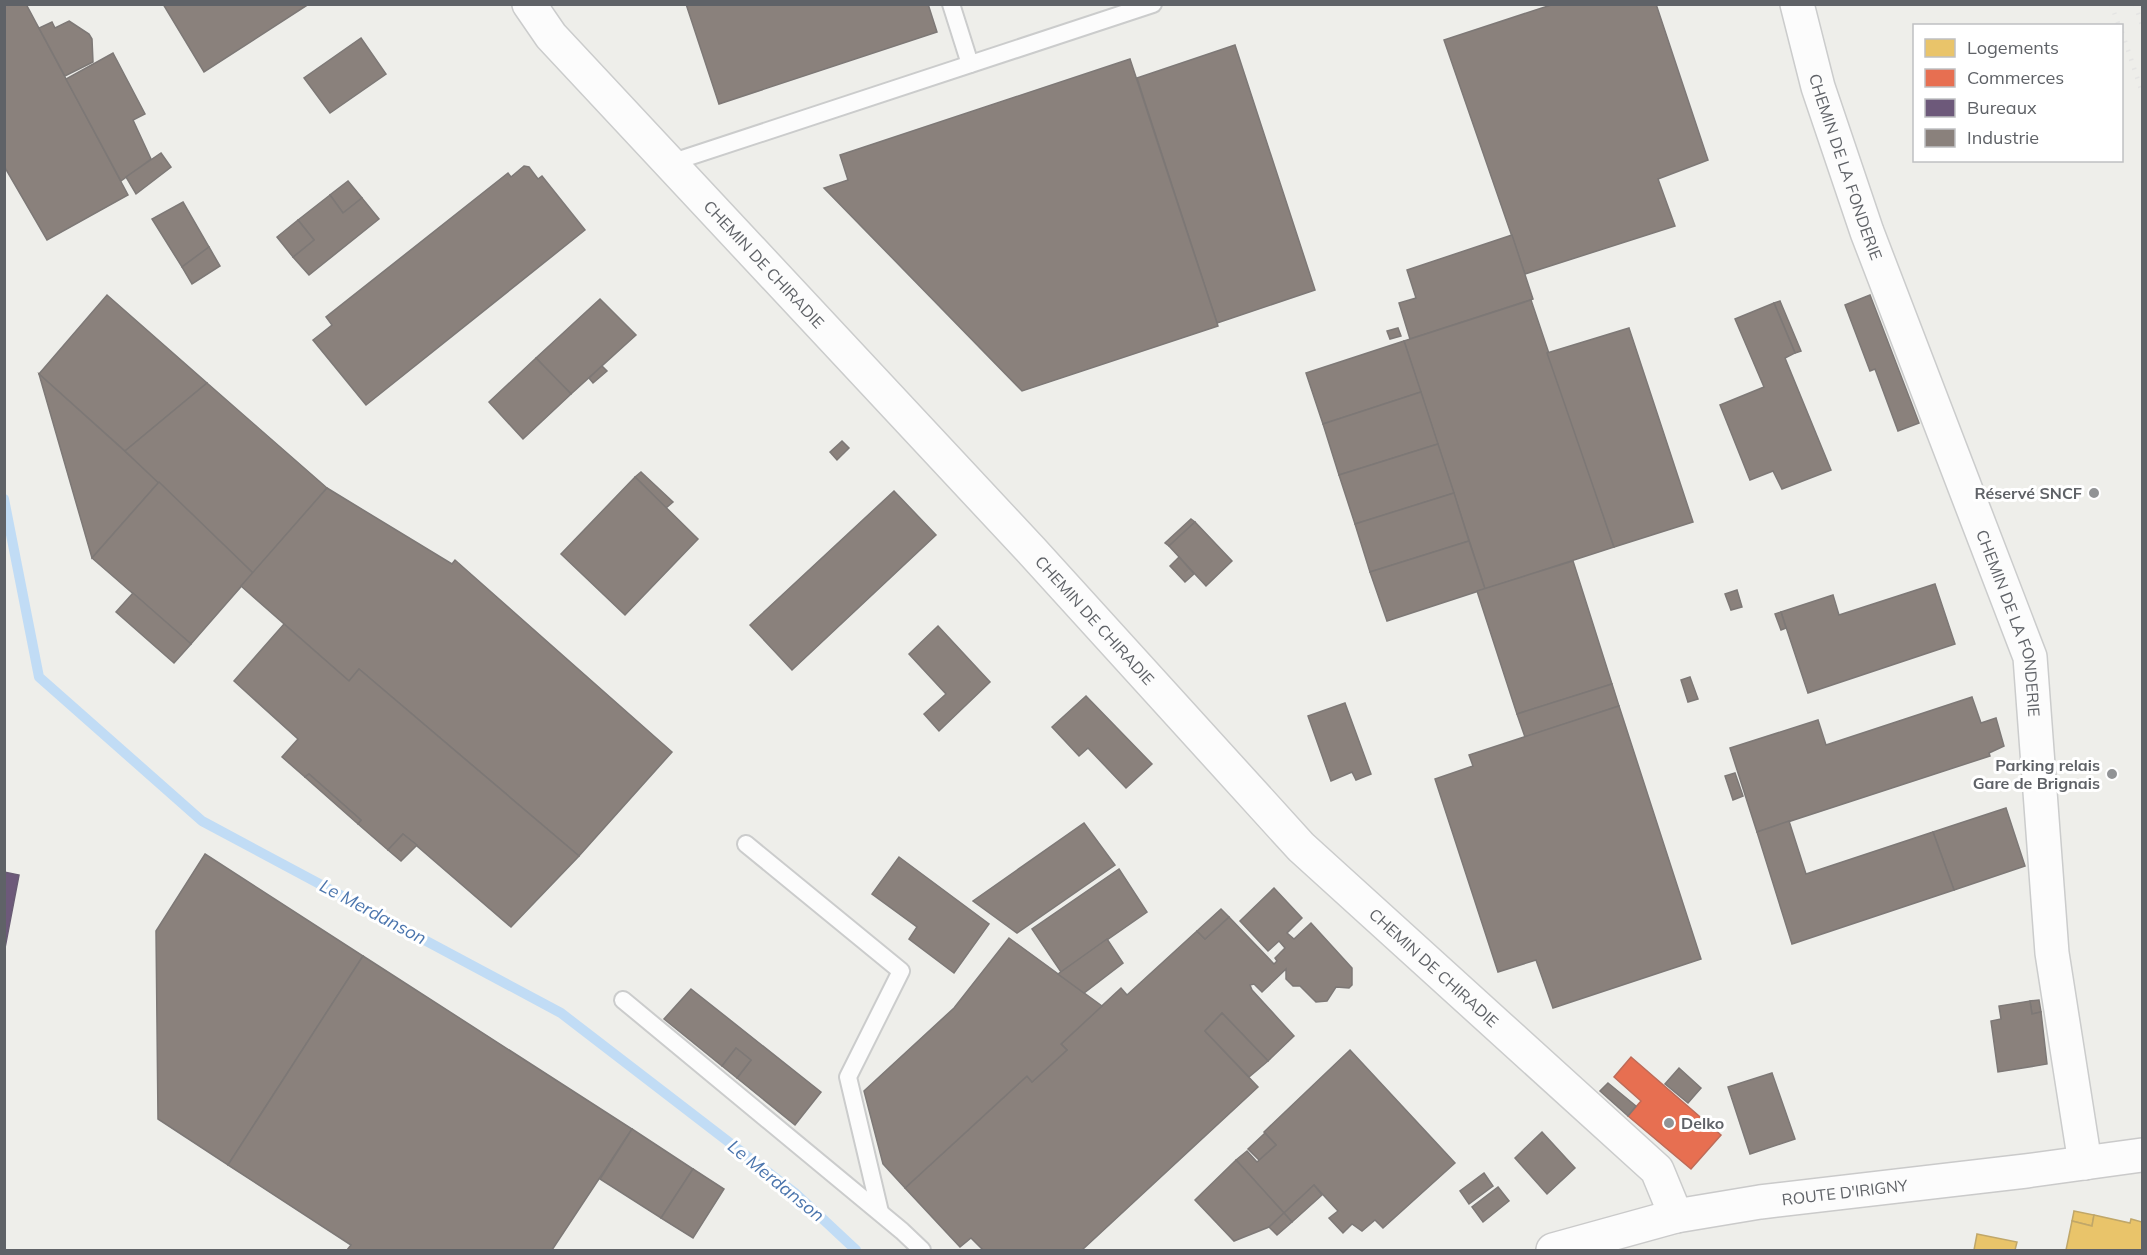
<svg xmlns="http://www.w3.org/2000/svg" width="2147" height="1255" viewBox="0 0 2147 1255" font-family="Mulish,sans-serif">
<rect width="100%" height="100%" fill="#eeeeea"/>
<g fill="#e9c46a" stroke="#c0a769" stroke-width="1.5">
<path d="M2074 1211 2094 1215 2092 1226 2072 1221Z"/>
<path d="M2094 1215 2130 1223 2131 1219 2142 1222V1250H2066L2072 1221 2092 1226Z"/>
<path d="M1977 1234 2017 1242 2015 1250H1974Z"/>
</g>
<path fill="#e76f51" stroke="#be6b58" stroke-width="1.5" d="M1631 1057 1721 1135 1691 1169 1628 1116 1641 1101 1614 1077Z"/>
<path fill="#6d597a" stroke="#695c74" stroke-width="1.5" d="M4 872 19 875 4 953Z"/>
<g fill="#8a817c" stroke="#7d7876" stroke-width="1.5">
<path d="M4 4H26L128 195 47 240 4 166Z"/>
<path d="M163 4H309L204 72Z"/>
<path d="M686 4H928L937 32 719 104Z"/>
<path d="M1554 4H1656L1708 160 1658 179 1675 226 1525 274 1444 40Z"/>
<path d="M69 21 89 34 92 39 93 62 65 76 39 28 52 22 55 28Z"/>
<path d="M361 38 386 74 330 113 304 78Z"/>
<path d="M1235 45 1315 290 1217 323 1137 78Z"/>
<path d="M113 53 145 114 133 120 151 159 121 181 66 79Z"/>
<path d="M1130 59 1218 326 1022 391 824 188 848 180 840 155Z"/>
<path d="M161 153 171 167 136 194 126 177Z"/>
<path d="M524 166 529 167 538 179 542 176 585 230 366 405 313 340 332 325 326 317 508 173 511 177Z"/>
<path d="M348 181 362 198 343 213 330 195Z"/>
<path d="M330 195 343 213 362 198 379 219 309 275 293 257 314 240 298 220Z"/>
<path d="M183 202 209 247 182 267 152 219Z"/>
<path d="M298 220 314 240 293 257 277 237Z"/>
<path d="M1512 235 1533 299 1410 339 1399 303 1416 298 1407 270Z"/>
<path d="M209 247 220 266 192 284 182 267Z"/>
<path d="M107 295 207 383 125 451 39 374Z"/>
<path d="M1870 295 1919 423 1898 431 1875 369 1870 371 1845 305Z"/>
<path d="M600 299 636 335 571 394 536 358Z"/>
<path d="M1531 300 1614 547 1485 589 1404 341Z"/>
<path d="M1780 301 1801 351 1795 353 1774 303Z"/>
<path d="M1774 303 1795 353 1785 358 1831 470 1782 489 1773 471 1750 480 1720 405 1764 387 1735 319Z"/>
<path d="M1398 328 1401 336 1390 339 1387 331Z"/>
<path d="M1629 328 1693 522 1614 547 1547 353Z"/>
<path d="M1404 341 1421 392 1323 424 1306 373Z"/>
<path d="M536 358 571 394 523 439 489 402Z"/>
<path d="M602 366 607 371 593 383 589 378Z"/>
<path d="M39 374 159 482 92 558Z"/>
<path d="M207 383 327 488 253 573 125 451Z"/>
<path d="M1421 392 1438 444 1339 475 1323 424Z"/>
<path d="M842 441 849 448 837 460 830 452Z"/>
<path d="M1438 444 1454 493 1355 524 1339 475Z"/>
<path d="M641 472 673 502 666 508 635 477Z"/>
<path d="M635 477 698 539 625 615 561 554Z"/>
<path d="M159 482 253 573 191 644 92 558Z"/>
<path d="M327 488 452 564 455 560 672 752 579 856 359 669 349 681 241 586Z"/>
<path d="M894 491 936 535 792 670 750 625Z"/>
<path d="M1454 493 1469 541 1370 572 1355 524Z"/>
<path d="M1191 519 1195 522 1169 546 1165 543Z"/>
<path d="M1195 522 1232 561 1206 586 1169 546Z"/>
<path d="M1469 541 1485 589 1387 621 1370 572Z"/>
<path d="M1179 557 1194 574 1185 582 1170 566Z"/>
<path d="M1573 561 1612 684 1517 714 1477 591Z"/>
<path d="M1935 584 1955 644 1808 693 1781 612 1833 595 1839 615Z"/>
<path d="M1737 590 1742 607 1731 610 1725 594Z"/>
<path d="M133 593 191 644 174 663 116 612Z"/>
<path d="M1781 612 1786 628 1781 630 1775 614Z"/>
<path d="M284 624 349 681 359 669 579 856 511 927 403 834 388 850 358 824 361 820 309 774 305 777 282 757 298 739 234 681Z"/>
<path d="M938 626 990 682 939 731 924 714 946 694 909 654Z"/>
<path d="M1690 677 1698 699 1688 702 1681 680Z"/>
<path d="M1612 684 1619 706 1525 737 1517 714Z"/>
<path d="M1086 696 1152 764 1126 788 1088 748 1079 756 1052 727Z"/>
<path d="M1972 697 1981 723 1996 718 2004 746 1989 753 1990 756 1757 832 1730 748 1818 720 1826 745Z"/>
<path d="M1345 703 1371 774 1356 780 1352 772 1331 781 1308 716Z"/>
<path d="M1619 706 1701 959 1553 1008 1536 960 1498 972 1435 779 1473 766 1469 755Z"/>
<path d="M1735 773 1743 796 1733 800 1725 776Z"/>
<path d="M309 774 361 820 358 824 305 777Z"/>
<path d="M2006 808 2025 866 1954 890 1933 832Z"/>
<path d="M1789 821 1806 874 1933 832 1954 890 1792 944 1757 832Z"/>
<path d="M1084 823 1115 865 1017 933 973 901Z"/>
<path d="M403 834 417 845 401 861 388 850Z"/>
<path d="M205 854 363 956 228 1165 158 1119 156 931Z"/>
<path d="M899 857 989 924 954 973 909 939 917 927 872 894Z"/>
<path d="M1119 869 1147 912 1061 972 1032 929Z"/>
<path d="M1274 888 1302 918 1287 933 1294 939 1311 923 1352 968V985L1349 988 1336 987 1327 1001 1316 1002 1300 986H1293L1286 979V969L1262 992 1254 984 1250 985 1252 990 1294 1036 1268 1061 1222 1013 1205 1031 1258 1087 1082 1250H983L971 1238 960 1247 905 1188 1027 1076 1032 1082 1067 1050 1061 1044 1121 988 1127 995 1197 931 1205 939 1229 917 1274 964 1277 961 1275 958 1285 948 1279 941 1268 951 1240 921Z"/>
<path d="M1221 909 1229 917 1205 939 1197 931Z"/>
<path d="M1009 938 1102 1006 1061 1044 1067 1050 1032 1082 1027 1076 905 1188 883 1164 864 1091 954 1008Z"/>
<path d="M1107 939 1123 963 1084 993 1058 974Z"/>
<path d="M363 956 632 1129 552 1250H347L351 1245 228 1165Z"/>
<path d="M691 989 821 1092 795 1125 737 1078 751 1060 736 1048 722 1066 664 1019Z"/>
<path d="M2039 1000 2041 1012 2032 1014 2030 1001Z"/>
<path d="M2030 1001 2032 1014 2041 1012 2047 1064 1998 1072 1991 1021 2001 1019 1999 1006Z"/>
<path d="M1222 1013 1268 1061 1249 1077 1205 1031Z"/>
<path d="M736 1048 751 1060 737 1078 722 1066Z"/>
<path d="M1350 1050 1455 1163 1383 1228 1375 1220 1362 1231 1352 1224 1343 1233 1329 1218 1338 1211 1314 1185 1284 1213 1236 1160 1247 1151 1257 1162 1276 1145 1264 1132Z"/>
<path d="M1679 1068 1701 1088 1688 1103 1665 1084Z"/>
<path d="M1772 1073 1795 1139 1750 1154 1728 1087Z"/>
<path d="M1608 1083 1636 1106 1628 1116 1600 1091Z"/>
<path d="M632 1129 693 1169 661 1218 600 1179Z"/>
<path d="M1542 1132 1575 1168 1547 1194 1515 1158Z"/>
<path d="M1265 1133 1276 1145 1259 1160 1248 1149Z"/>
<path d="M1236 1160 1284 1213 1269 1227 1234 1241 1195 1200Z"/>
<path d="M693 1169 724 1189 693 1238 661 1218Z"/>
<path d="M1484 1173 1493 1186 1469 1204 1460 1191Z"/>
<path d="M1314 1185 1322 1195 1292 1222 1284 1213Z"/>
<path d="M1498 1187 1509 1201 1483 1222 1472 1207Z"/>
<path d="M1284 1213 1292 1222 1277 1235 1269 1227Z"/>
</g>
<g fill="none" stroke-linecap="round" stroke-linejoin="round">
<path stroke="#c1dcf5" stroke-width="10" d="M4 499 39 677 202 821 561 1013 795 1193 856 1250"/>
<defs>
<g id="lane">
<path d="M951 4 970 64"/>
<path d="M670 163 1153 4"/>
<path d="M746 844 901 971 848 1077 880 1212"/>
<path d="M623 1000 902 1231 922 1250"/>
</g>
<g id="street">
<path id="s1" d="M529 4 551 36 1031 550 1301 847 1657 1170 1676 1216"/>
<path id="s2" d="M1797 4 1818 87 1867 232 2030 657 2052 953 2085 1163"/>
</g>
<g id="secondary">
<path id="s3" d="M1553 1250 1676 1216 1760 1202 2026 1171 2142 1155"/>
</g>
</defs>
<use href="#lane" stroke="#cbcccc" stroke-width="20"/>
<use href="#street" stroke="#cbcccc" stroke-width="36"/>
<use href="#secondary" stroke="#cacaca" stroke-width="36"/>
<use href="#lane" stroke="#fcfcfc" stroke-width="16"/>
<use href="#street" stroke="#fcfcfc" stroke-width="33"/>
<use href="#secondary" stroke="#fcfcfc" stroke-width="33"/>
<g stroke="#e4e4e3" stroke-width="4.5" stroke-dasharray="1.5 8" stroke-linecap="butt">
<path d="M2111 4 2119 26"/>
<path d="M2135 4 2142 25"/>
<path d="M2122 32 2142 92"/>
</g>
</g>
<g fill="#919395" stroke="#fff" stroke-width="2">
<circle cx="2094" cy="493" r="6"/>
<circle cx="2112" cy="774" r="6"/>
<circle cx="1669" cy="1123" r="6"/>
</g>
<g text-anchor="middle" stroke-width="6" stroke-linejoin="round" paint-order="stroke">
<g font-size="16" fill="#5f6267" stroke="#fff">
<text dy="6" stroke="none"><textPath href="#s2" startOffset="170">CHEMIN DE LA FONDERIE</textPath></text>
<text dy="6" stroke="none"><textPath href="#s1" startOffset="351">CHEMIN DE CHIRADIE</textPath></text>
<text dy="6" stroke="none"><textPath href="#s1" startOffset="837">CHEMIN DE CHIRADIE</textPath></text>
<text dy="6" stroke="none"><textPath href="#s2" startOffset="656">CHEMIN DE LA FONDERIE</textPath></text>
<text dy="6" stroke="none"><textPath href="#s1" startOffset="1323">CHEMIN DE CHIRADIE</textPath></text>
<text dy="6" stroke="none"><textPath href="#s3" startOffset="298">ROUTE D'IRIGNY</textPath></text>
</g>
<g font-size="16" font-weight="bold" fill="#5f6267" stroke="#fff" text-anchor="end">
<text x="2082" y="499">Réservé SNCF</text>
<text x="2100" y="771">Parking relais<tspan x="2100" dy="18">Gare de Brignais</tspan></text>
<text x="1681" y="1129" text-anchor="start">Delko</text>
</g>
<g font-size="18" font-style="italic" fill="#4b75ad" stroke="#fff">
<text transform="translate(373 912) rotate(28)" y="6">Le Merdanson</text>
<text transform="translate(776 1181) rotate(39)" y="6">Le Merdanson</text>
</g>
</g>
<rect width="2147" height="1255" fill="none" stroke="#5f6267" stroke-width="12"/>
<rect x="1913" y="24" width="210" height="138" fill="#ffffff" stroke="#bfc0c2" stroke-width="1.5"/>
<rect x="1925" y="39" width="30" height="18" fill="#e9c46a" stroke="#bfc0c2" stroke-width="1.5"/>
<text x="1967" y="54" font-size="18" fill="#5f6267">Logements</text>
<rect x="1925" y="69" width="30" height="18" fill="#e76f51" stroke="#bfc0c2" stroke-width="1.5"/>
<text x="1967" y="84" font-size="18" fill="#5f6267">Commerces</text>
<rect x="1925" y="99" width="30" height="18" fill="#6d597a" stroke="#bfc0c2" stroke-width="1.5"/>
<text x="1967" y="114" font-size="18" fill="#5f6267">Bureaux</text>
<rect x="1925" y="129" width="30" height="18" fill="#8a817c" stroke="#bfc0c2" stroke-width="1.5"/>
<text x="1967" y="144" font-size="18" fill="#5f6267">Industrie</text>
</svg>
